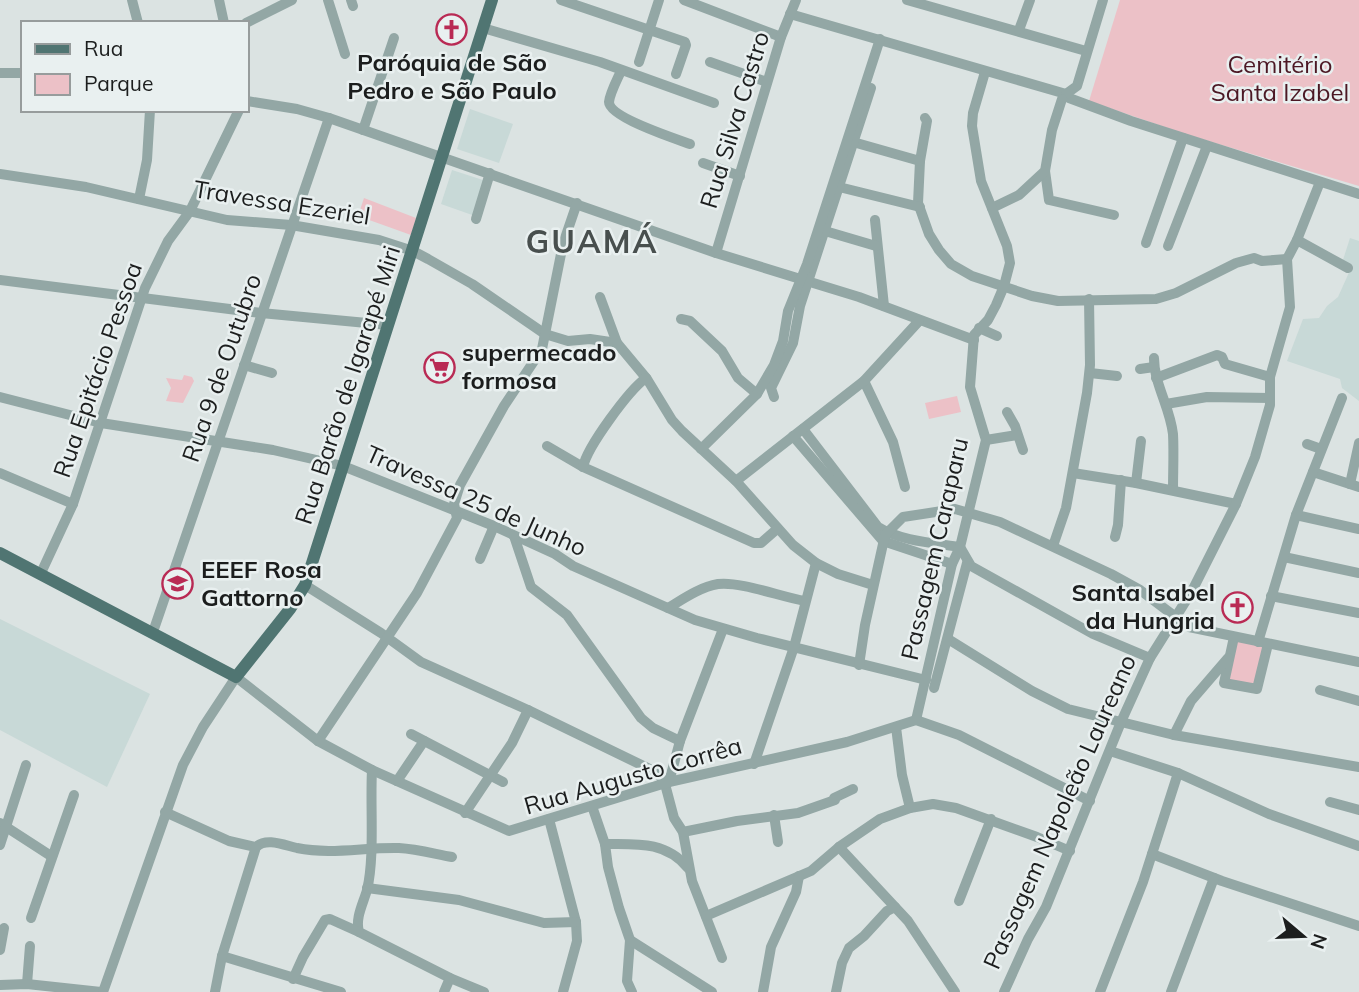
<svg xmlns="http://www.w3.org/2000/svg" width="1359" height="992" viewBox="0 0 1359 992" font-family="Mulish,sans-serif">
<rect width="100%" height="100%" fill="#dbe3e2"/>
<g fill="#c8d9d7">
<path d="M470 109 513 124 499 163 457 149Z"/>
<path d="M452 170 486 181 475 216 441 204Z"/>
<path d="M1350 238 1359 241V401L1342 388 1340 379 1287 361 1303 319 1319 318 1327 306 1338 297 1351 268 1342 263Z"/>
<path d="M0 619 150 694 107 787 0 730Z"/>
</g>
<g fill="#ecc1c7">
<path d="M1120 0H1359V186L1185 134 1089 101Z"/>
<path d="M364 198 416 218 411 235 358 216Z"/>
<path d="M184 375 192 377 194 381 183 403 166 401 171 388 166 378 182 380Z"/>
<path d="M957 396 961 412 929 419 925 403Z"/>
<path d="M1236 640 1267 646 1257 689 1226 683Z"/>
</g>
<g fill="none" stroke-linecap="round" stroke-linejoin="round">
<g stroke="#93a7a5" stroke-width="10">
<path d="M132 0 138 23"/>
<path d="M219 0 224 23"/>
<path d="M328 0 345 54"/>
<path d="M351 0 353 6"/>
<path d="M561 0 685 42 686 45 676 74"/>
<path d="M684 0 781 37"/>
<path d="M907 0 1086 51"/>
<path d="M790 14 1066 94 1069 98 1131 121 1359 194"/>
<path d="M246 23 292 0"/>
<path d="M483 28 600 62 714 103"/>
<path d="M1019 30 1030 0"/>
<path d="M639 62 659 0"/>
<path d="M710 62 767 82"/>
<path d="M621 71C617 80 610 93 609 102 609 117 676 139 690 144"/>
<path d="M0 73H23"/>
<path d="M1066 94 1077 86 1103 0"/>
<path d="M247 101 297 109 329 118 716 253 859 297 974 340"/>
<path d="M925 118 927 121 920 161 918 203 929 234 939 250 951 264 972 276 1032 296 1058 301 1156 299 1176 293 1236 263 1254 258 1262 261 1287 259"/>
<path d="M363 130 394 38"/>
<path d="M853 142 920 161"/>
<path d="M703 163 740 176"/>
<path d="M1045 171 1049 200 1114 215"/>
<path d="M0 174 86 187 227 220 291 225 379 240 413 251 428 259 472 284 545 334 568 341 590 339 617 343"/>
<path d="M839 187 920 207"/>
<path d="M139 199 147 160 150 110"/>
<path d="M992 208 1019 195 1045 171 1052 130 1062 99"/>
<path d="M476 219 490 173"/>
<path d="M875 220 884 306"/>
<path d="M825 231 876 246"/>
<path d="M1297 240 1348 268"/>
<path d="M1146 243 1183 138"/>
<path d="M1168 246 1207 146"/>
<path d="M716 253 781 37 796 0"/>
<path d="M0 280 261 313 388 325"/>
<path d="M600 297 617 343 647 379 672 420 682 431 736 481 793 545 816 563 838 574 873 585"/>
<path d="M681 319 690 321 722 351 738 378 757 394"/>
<path d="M979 328 997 336"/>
<path d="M1154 358C1154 384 1170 407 1173 434 1174 452 1173 472 1173 490"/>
<path d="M244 365 272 373"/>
<path d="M1140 369 1154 367"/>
<path d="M1090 373 1117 376"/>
<path d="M1156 378 1217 355 1222 357 1225 364 1270 377"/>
<path d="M864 381 893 442 905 487"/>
<path d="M0 397 101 423 273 450 343 466 494 526 555 554 573 566 695 620 757 638 926 680"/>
<path d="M774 397 771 388 793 343 800 306 871 88"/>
<path d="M1166 404 1207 397 1270 398"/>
<path d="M1007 412 1015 426 1023 450"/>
<path d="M803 429 878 527C900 541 934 543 960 547"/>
<path d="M793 436 883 541 952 564"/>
<path d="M986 440 1017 435"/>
<path d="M1307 444 1321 449"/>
<path d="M547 446 583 467 754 543H761L777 529"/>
<path d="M701 449 757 394 774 365 783 341 788 311 807 264 880 39"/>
<path d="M583 467C587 447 629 390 646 378"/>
<path d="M1313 472 1359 487"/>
<path d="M0 473 73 504"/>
<path d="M1073 473 1136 483 1236 504"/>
<path d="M736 481 864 381 919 321"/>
<path d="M1136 483 1141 441"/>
<path d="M1350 484 1359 443"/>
<path d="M1296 515 1359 529"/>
<path d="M514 536 531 587 567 615 641 718 653 728 680 741"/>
<path d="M1115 537 1118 525 1121 480"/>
<path d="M1053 546 1066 508 1087 393 1090 365 1089 299"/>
<path d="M960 547 971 566 1093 634 1150 658"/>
<path d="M1284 557 1359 573"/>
<path d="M480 559 494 526"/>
<path d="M41 573 73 504 145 288 168 241 190 211 239 110"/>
<path d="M305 585 381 633 421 662 528 710 658 773 665 784 674 818 683 832 692 881 722 958"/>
<path d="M1271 596 1359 613"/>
<path d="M668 608C683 599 700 587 718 584 740 581 781 597 805 601"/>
<path d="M153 632 329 118"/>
<path d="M1234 637 1224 683 1257 689 1268 644"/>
<path d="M948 639 1032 691 1068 709 1174 735 1359 767"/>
<path d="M1258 642 1296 515 1342 398"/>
<path d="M859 665 865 625 885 535 903 517 955 509 1000 522 1111 574 1140 590 1189 627 1359 662"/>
<path d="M934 688 967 563"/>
<path d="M1320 690 1359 701"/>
<path d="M916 720 952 564 960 547 986 440 970 387 974 335 988 320 996 305 1004 286 1010 263 1007 246 981 181 972 126 973 113 985 72"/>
<path d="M896 727 902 775 910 808"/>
<path d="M411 734 503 782"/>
<path d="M1174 735 1191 701 1228 658"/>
<path d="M318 741 417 593 457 518 454 504 460 485 504 406 542 349 563 244 577 203"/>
<path d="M1110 751 1178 773 1269 814 1359 846"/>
<path d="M754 764 794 647 816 563"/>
<path d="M372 770C370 806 375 857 367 890 363 904 355 918 359 932L450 978 484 992"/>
<path d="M397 781 424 741"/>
<path d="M669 782 680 741 723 629"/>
<path d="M1330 802 1359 810"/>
<path d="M592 806 605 844 608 867 619 908 630 940 627 981 632 992"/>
<path d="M165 812 229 841 256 847C266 837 284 845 297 848 331 855 365 847 399 848 417 849 435 854 452 857"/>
<path d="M465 813 512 743 528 710"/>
<path d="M774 815 778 842"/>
<path d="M549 819 576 922 577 941 563 992"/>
<path d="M0 823 51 856"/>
<path d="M683 832 737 821 798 813 835 800 834 798 853 789"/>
<path d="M605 844C636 844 666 841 688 868"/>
<path d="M0 845 26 765"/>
<path d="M839 847 908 921 955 992"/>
<path d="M1152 854 1222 881 1359 926"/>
<path d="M367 888 459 900 544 923 576 922"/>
<path d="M959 901 991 819"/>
<path d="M706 916 811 871 839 847 880 819 910 808 933 804 956 808 1037 837 1070 851"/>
<path d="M31 918 74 795"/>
<path d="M630 940 712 992"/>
<path d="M0 950 4 928"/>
<path d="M222 956 341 992"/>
<path d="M293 979 303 957 325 920 330 919 359 932"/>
<path d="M27 984 30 946"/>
<path d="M0 985 27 984 101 992"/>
<path d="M103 992 183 765 203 727 236 677 318 741 372 770 509 831 669 782 847 742 916 720 959 735 1090 801"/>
<path d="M215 992 222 956 256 847"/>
<path d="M444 992 450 978"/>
<path d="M763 992 771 947 796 892 799 876"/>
<path d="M836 992 842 963 849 948 864 936 887 911 895 907"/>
<path d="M1004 992 1028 939 1046 907 1121 722 1150 658 1192 591 1236 504 1255 457 1270 405V377L1290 307 1287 259 1297 240 1320 182"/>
<path d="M1100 992 1143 882 1178 773"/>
<path d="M1171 992 1214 878"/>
</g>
<path stroke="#507572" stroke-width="12" d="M0 553 236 677 290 609 305 585 492 0"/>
</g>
<defs>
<symbol id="church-ring" viewBox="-11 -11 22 22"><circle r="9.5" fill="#e9f0f0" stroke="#b92a54" stroke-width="1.5"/><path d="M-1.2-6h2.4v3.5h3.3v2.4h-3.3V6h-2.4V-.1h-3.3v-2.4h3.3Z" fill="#b92a54"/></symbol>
<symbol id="supermarket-ring" viewBox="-11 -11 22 22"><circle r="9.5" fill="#e9f0f0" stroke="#b92a54" stroke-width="1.5"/><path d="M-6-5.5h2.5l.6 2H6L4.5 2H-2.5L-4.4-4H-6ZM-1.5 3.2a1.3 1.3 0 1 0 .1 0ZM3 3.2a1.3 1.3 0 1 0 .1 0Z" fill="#b92a54"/></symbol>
<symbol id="school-ring" viewBox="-11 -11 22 22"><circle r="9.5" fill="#e9f0f0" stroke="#b92a54" stroke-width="1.5"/><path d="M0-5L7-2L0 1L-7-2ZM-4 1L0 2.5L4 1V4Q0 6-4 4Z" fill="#b92a54"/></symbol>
</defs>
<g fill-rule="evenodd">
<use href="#church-ring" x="434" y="12" width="35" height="35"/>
<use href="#supermarket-ring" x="422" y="350" width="35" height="35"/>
<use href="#school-ring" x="160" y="566" width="35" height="35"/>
<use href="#church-ring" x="1220" y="590" width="35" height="35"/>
</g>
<g text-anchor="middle" stroke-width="5" stroke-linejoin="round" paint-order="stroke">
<g font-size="24" font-weight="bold" fill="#1c1e1e" stroke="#e9f0f0" text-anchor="start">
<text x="452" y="71" text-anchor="middle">Paróquia de São<tspan x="452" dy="28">Pedro e São Paulo</tspan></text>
<text x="462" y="361">supermecado<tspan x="462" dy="28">formosa</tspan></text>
<text x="201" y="578">EEEF Rosa<tspan x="201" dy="28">Gattorno</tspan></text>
<text x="1215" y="601" text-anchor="end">Santa Isabel<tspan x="1215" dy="28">da Hungria</tspan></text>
</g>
<g font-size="24" fill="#4c1824" stroke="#e9f0f0">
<text x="1280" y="73">Cemitério<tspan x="1280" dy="28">Santa Izabel</tspan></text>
</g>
<g font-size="24" fill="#1c1e1e" stroke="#e9f0f0">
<text transform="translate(735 120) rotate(-73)" y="8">Rua Silva Castro</text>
<text transform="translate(282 203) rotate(9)" y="8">Travessa Ezeriel</text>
<text transform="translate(222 368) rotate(-71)" y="8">Rua 9 de Outubro</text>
<text transform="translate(98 370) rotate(-71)" y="8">Rua Epitácio Pessoa</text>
<text transform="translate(348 385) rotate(-72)" y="8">Rua Barão de Igarapé Miri</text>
<text transform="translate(476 501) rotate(24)" y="8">Travessa 25 de Junho</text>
<text transform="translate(935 549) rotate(-77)" y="8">Passagem Caraparu</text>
<text transform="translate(633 776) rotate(-16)" y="8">Rua Augusto Corrêa</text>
<text transform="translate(1060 812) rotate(-66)" y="8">Passagem Napoleão Laureano</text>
</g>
<g font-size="32" font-weight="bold" letter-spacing="2" fill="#484f4e" stroke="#e9f0f0">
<text x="592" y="253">GUAMÁ</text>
</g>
</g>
<rect x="21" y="21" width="228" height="91" fill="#e9f0f0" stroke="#979c9c" stroke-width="2"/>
<rect x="35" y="44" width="35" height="10" fill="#507572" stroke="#979c9c" stroke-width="2"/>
<text x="84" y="56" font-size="21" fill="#1c1e1e">Rua</text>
<rect x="35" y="74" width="35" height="21" fill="#ecc1c7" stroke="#979c9c" stroke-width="2"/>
<text x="84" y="91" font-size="21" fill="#1c1e1e">Parque</text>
<g transform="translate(1303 936) rotate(109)" stroke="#e9f0f0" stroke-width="5" paint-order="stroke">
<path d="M0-5L12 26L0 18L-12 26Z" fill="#1c1e1e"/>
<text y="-10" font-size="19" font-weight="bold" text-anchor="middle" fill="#1c1e1e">N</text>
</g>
</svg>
